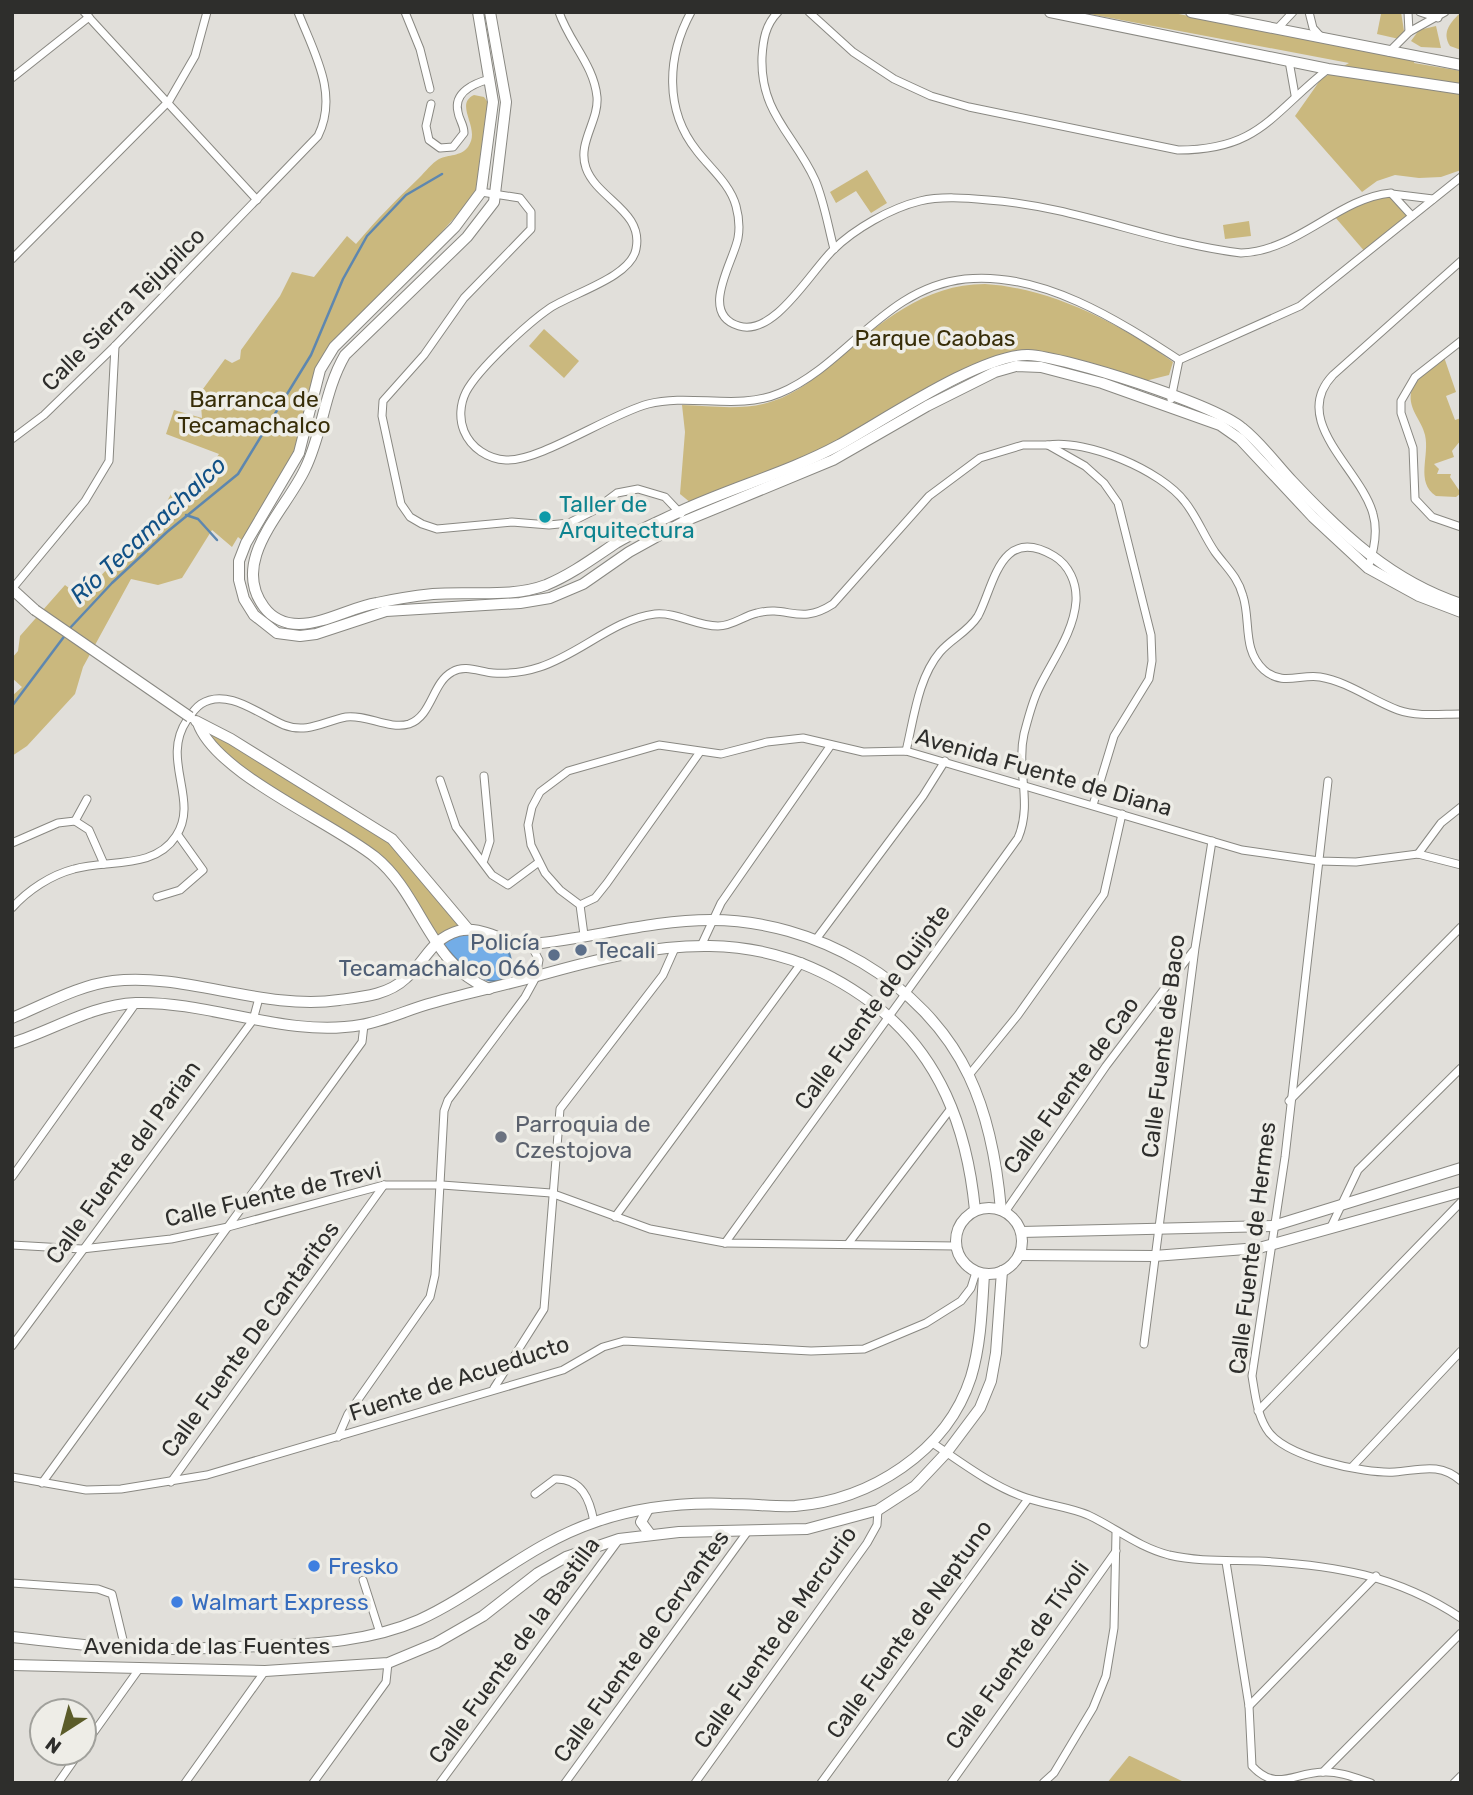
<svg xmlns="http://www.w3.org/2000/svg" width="1473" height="1795" viewBox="0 0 1473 1795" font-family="Rubik,sans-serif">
<rect width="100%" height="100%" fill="#e1dfda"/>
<g fill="#cab87e">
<path d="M1079 12H1168L1415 59 1414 63 1461 71V170L1441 177 1419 178 1395 175 1377 181 1362 192 1295 116 1321 79 1349 63Z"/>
<path d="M1401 12 1404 31 1399 39 1377 34 1381 14Z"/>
<path d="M1461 12V50L1450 46C1441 32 1451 22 1461 12Z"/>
<path d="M1436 26 1441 48 1421 47 1411 41 1419 30Z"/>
<path d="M474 95 484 97 489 104 478 192 317 369 296 451 243 541 238 537 232 547 212 530 182 578 158 585 131 579 83 667 75 694 27 746 12 756V696L22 687 12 678V658L18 651 20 636 65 585 81 597 137 537 154 526 171 494 193 491 219 454 166 434 174 410 202 418 200 393 225 359 232 363 240 359 241 350 280 296 292 272 314 277 347 236 356 244C376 220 397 199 419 178 425 172 432 163 439 159 449 154 460 157 468 147 482 128 453 105 474 95Z"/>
<path d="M867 170 887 203 871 213 856 191 836 203 830 192Z"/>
<path d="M1391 193 1412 216 1366 253 1335 217 1365 199Z"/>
<path d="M1249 221 1251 236 1225 239 1223 225Z"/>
<path d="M985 284C1051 288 1119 323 1173 362L1169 375 1145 381 1014 352 815 453 691 503 680 494 685 432 682 405C712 406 745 411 773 401 798 393 816 377 836 360 880 323 924 284 985 284Z"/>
<path d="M544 329 579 361 564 378 529 346Z"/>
<path d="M1444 357 1456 392 1446 396 1455 420 1461 418V440L1452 451 1454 457 1434 464 1439 469 1437 474H1451L1450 477 1461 493 1456 497 1436 496C1415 482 1430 456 1425 435 1422 421 1408 409 1411 393 1414 379 1434 366 1444 357Z"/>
<path d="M216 733 391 842 466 927 438 937 391 872 253 778 213 741 209 735Z"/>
<path d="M1129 1756H1130L1186 1783H1107Z"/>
</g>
<path fill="#73ade7" stroke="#5e87af" stroke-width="2" d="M470 929C490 937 518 944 509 971L500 981C476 984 453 957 440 940Z"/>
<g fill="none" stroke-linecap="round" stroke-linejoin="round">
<g stroke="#5e87af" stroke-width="2.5">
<path d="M186 515 198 519 217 540"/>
<path d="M70 628 112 583 167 532 238 474 311 355 343 279 367 236 406 195 442 174"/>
<path d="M12 706 66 634"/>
</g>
<defs>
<g id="street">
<path d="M84 12 257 200"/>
<path d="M405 12 420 49 430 89"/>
<path d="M559 12C569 42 594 65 597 97 599 121 577 143 586 168 597 199 644 211 636 249 631 277 573 293 550 308 528 323 478 369 466 392 460 404 459 419 464 431 471 448 488 459 506 460 539 462 610 414 648 404 691 393 738 411 780 393 847 365 884 288 965 279 1041 271 1118 320 1179 360L1171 399"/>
<path d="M691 12C667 56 664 110 697 151 710 168 730 184 736 206 739 217 740 227 738 238 734 261 698 314 739 326 774 337 811 271 833 250 854 229 891 208 920 201 941 196 966 198 988 200 1075 206 1156 243 1241 253 1298 251 1338 198 1391 193L1412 216"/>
<path d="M778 12C765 25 763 41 762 57 760 113 794 134 815 180 824 201 828 226 834 249"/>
<path d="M809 12 853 52 894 79 931 96 969 107 1178 150C1259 150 1271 114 1328 69"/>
<path d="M1309 12 1313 28 1322 38"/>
<path d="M1408 12 1409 32"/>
<path d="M1420 12 1438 18"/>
<path d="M1277 29 1293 12"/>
<path d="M1389 52 1409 32 1445 12"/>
<path d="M1289 61 1295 95"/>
<path d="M12 78 89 17"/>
<path d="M431 104 426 126 429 140 440 148 453 147 464 133C464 124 459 120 458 112 453 92 475 83 490 79"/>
<path d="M481 192 520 198 531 212V229L464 298 424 355 383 401 382 416 401 504 410 517 422 524 437 529 512 522 549 525 569 523 593 511 617 493 638 489 665 497 681 514"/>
<path d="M1392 194 1433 199"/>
<path d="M12 259 169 101 195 56 207 12"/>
<path d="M1461 341 1415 377 1401 401V413L1413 448 1415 499 1432 517 1461 527"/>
<path d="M1179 360 1300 306 1461 177"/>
<path d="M12 439 44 415 115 346 318 136C339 94 314 53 298 12"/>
<path d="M1048 445C1086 439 1161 470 1185 502 1197 517 1204 536 1215 552 1226 567 1238 577 1243 596 1251 621 1242 650 1264 670 1282 686 1300 674 1320 677 1349 682 1371 700 1398 710 1418 717 1440 714 1461 714"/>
<path d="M1368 568C1374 551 1378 531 1373 514 1361 469 1289 421 1333 375L1461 261"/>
<path d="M12 589 85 501 109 461 115 346"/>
<path d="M440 780 456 827 492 875 508 885 539 862"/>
<path d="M1328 781 1285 1157 1252 1376C1255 1394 1257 1413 1266 1428 1282 1457 1364 1474 1395 1472 1420 1470 1440 1462 1461 1481"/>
<path d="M75 821 87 799"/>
<path d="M12 843 58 823 75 821 89 830 104 864"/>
<path d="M1418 854 1441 823 1461 807"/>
<path d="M484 860 490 841 484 776"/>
<path d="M157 897 180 890 203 870 178 835"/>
<path d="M580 905 595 898 607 883 700 752"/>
<path d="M12 908C28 890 51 875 74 869 108 859 154 870 176 836 200 800 160 760 187 720 191 714 195 708 201 704 227 687 260 715 284 725 307 734 325 721 346 717 366 714 389 730 409 724 432 716 432 683 452 672 465 664 480 672 493 673 509 674 525 672 540 667 580 654 614 619 655 614 677 612 696 626 718 626 733 626 743 616 757 613 789 605 799 626 833 604L929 496 980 458 1023 445H1048L1085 466 1104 483 1118 503 1151 635 1152 661 1149 679 1114 736 1093 805"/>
<path d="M584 935 580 905 560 890 545 873 531 845 528 825 532 807 540 792 568 771 659 745 721 754 767 742 803 738 863 752 906 751 1242 850 1319 861 1356 862 1418 854 1461 865"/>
<path d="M817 938 923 796 945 761"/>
<path d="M701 946 721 903 831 745"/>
<path d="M969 1075 1018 1015 1104 894 1122 814"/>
<path d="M1289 1101 1461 927"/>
<path d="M12 1177 136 1003"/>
<path d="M1005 1212 1106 1066 1193 951"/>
<path d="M615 1217 802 962"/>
<path d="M1330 1229 1358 1170 1461 1068"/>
<path d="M725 1243 1018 838C1033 803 1016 770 1024 734 1028 719 1032 702 1039 688 1052 661 1074 632 1076 601 1077 583 1069 565 1054 556 1000 524 994 586 978 616 968 632 952 638 940 652 918 678 914 718 906 751"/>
<path d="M848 1244 952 1107"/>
<path d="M12 1245 82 1249 171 1239 228 1227 384 1185H442L551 1193 650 1229 725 1243 956 1246"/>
<path d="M1144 1344 1195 948 1212 841"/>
<path d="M12 1346 253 1020 259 998"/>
<path d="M494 1388 544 1309 560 1109 663 975 675 948"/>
<path d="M1258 1411 1461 1202"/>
<path d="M338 1437 348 1414 430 1297 435 1275 444 1111 448 1100 525 997 536 977 539 960 531 945"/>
<path d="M931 1442C961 1462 993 1487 1027 1498 1047 1505 1069 1507 1088 1515 1116 1528 1138 1547 1169 1555 1199 1562 1229 1560 1259 1561 1334 1565 1397 1575 1461 1618"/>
<path d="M1352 1467 1461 1351"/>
<path d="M12 1477 86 1490 121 1489 207 1475 563 1370 603 1347 624 1341 811 1351 864 1349 926 1323 961 1301 971 1288 976 1272"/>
<path d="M171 1482 384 1185"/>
<path d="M42 1483 362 1042 364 1025"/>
<path d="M535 1494 555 1479C582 1478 590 1500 594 1522"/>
<path d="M1226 1562 1249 1706 1252 1766C1276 1792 1293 1773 1323 1772 1339 1771 1356 1778 1371 1783"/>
<path d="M363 1580 380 1633"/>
<path d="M12 1583 98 1589 112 1594 125 1648"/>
<path d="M1249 1706 1376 1576"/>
<path d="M84 1746 139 1669"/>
<path d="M1323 1772 1461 1633"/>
<path d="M58 1783 79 1753"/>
<path d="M185 1783 265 1671"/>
<path d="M313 1783 386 1682 388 1663"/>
<path d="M440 1783 618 1541"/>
<path d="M565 1783 748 1531"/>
<path d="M695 1783 867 1543 877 1525 878 1510"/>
<path d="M821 1783 1028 1499"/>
<path d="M951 1783 1116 1551"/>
<path d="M1043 1783 1054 1773 1093 1708 1106 1676 1114 1628 1116 1533"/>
<path d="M1454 1783 1461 1776"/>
</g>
<g id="secondary">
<path d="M478 12 493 102 481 192 455 227 334 347 320 370 299 453 246 543 239 561V580L244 599 254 615 277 633 300 636 316 634 386 611 520 603 550 598 583 584 629 552 685 521 833 460 927 406 995 372 1016 366 1041 367 1102 383 1220 425 1240 439 1313 517 1368 568 1419 596 1461 612"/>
<path d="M490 12 506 102 494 202 467 237 345 355C324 391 323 432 305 469 286 510 229 560 264 607 272 618 285 624 299 624 324 624 352 607 377 603 395 599 415 596 433 594 470 591 512 598 546 585 572 574 592 559 616 543 636 531 660 521 681 511 733 487 789 472 839 445 883 421 981 354 1028 355 1067 357 1213 404 1242 428 1261 443 1276 464 1292 481 1342 534 1391 581 1461 604"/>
<path d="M1050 12 1328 69 1461 89"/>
<path d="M1191 12 1461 65"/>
<path d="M12 589 35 610"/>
<path d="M196 721 231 739 392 839 468 929"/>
<path d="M198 723C216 774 332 822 375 857 422 895 429 964 489 989"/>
<path d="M12 1018C44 1005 79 985 113 981 184 972 264 1011 339 1000 363 997 388 995 406 978 426 961 431 939 458 931 483 924 507 947 533 944 593 938 651 920 711 920 814 920 924 981 969 1076 989 1118 997 1164 1001 1210"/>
<path d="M12 1043C54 1030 91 1005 136 1003 211 1001 286 1038 361 1025 385 1021 409 1009 432 1003 467 993 502 986 537 976 660 941 763 922 872 1003 940 1054 967 1128 975 1210"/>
<circle cx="989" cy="1241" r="33"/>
<path d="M1021 1232 1273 1226 1461 1168"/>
<path d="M1019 1255 1154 1256 1259 1248 1461 1192"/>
<path d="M648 1509 641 1522 650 1534"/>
<path d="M12 1637C52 1641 93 1647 133 1649 177 1650 222 1647 266 1646 317 1644 371 1641 419 1620 480 1592 529 1544 595 1522 638 1507 686 1502 731 1504 752 1504 774 1507 795 1506 870 1500 947 1452 971 1377 981 1344 982 1308 984 1274"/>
<path d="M12 1665 265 1671 388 1663 436 1643 483 1616 538 1573 566 1557 619 1539 679 1532 807 1529 878 1510 915 1486 947 1452 980 1408 991 1381 996 1353 1002 1271"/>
</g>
</defs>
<use href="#street" stroke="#898882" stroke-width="9"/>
<use href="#secondary" stroke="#898882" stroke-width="12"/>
<use href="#street" stroke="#fff" stroke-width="7"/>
<use href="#secondary" stroke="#fff" stroke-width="10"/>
<defs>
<path id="secondary-bridge" d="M35 610 190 717"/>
</defs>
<use href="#secondary-bridge" stroke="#898882" stroke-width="12" stroke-linecap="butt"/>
<use href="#secondary-bridge" stroke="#fff" stroke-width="10"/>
</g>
<circle fill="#0f9aa8" stroke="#eeede7" stroke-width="2.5" cx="545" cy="517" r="7"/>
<g fill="#5c6f8a" stroke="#eeede7" stroke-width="2.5">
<circle cx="581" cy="950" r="7"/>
<circle cx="554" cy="955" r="7"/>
</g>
<circle fill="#6b7280" stroke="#eeede7" stroke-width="2.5" cx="501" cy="1137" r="7"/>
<g fill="#3f7fe0" stroke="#eeede7" stroke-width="2.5">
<circle cx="314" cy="1566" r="7"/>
<circle cx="177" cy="1602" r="7"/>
</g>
<g text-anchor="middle" stroke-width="7" stroke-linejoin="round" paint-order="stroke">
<g font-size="23" fill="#2e2e2c" stroke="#eeede7">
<text transform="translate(123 309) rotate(-45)" y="8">Calle Sierra Tejupilco</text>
<text transform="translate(1044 772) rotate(16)" y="8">Avenida Fuente de Diana</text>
<text transform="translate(872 1007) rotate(-54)" y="8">Calle Fuente de Quijote</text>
<text transform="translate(1163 1046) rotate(-83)" y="8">Calle Fuente de Baco</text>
<text transform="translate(1071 1085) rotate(-54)" y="8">Calle Fuente de Cao</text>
<text transform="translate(123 1162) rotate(-54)" y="8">Calle Fuente del Parian</text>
<text transform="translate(273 1194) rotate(-13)" y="8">Calle Fuente de Trevi</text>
<text transform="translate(1252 1248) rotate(-83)" y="8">Calle Fuente de Hermes</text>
<text transform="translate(250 1339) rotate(-54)" y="8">Calle Fuente De Cantaritos</text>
<text transform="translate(459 1378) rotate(-18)" y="8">Fuente de Acueducto</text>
<text transform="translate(909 1629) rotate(-54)" y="8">Calle Fuente de Neptuno</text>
<text transform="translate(775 1637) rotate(-55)" y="8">Calle Fuente de Mercurio</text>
<text x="207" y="1654">Avenida de las Fuentes</text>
<text transform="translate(641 1646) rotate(-54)" y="8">Calle Fuente de Cervantes</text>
<text transform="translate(514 1650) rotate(-54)" y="8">Calle Fuente de la Bastilla</text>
<text transform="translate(1017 1655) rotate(-54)" y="8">Calle Fuente de Tívoli</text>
</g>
<g font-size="23" fill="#372d08" stroke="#eeede7">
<text x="935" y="346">Parque Caobas</text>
<text x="254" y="407">Barranca de<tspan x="254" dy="26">Tecamachalco</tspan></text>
</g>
<g font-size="23" fill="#0d838f" stroke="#eeede7" text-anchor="start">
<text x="559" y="512">Taller de<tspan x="559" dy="26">Arquitectura</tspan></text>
</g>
<g font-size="23" fill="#4e5e75" stroke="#eeede7" text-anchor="end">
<text x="540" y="950">Policía<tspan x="540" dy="26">Tecamachalco 066</tspan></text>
<text x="595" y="958" text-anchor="start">Tecali</text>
</g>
<g font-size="23" fill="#5b616d" stroke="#eeede7" text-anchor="start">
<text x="515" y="1132">Parroquia de<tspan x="515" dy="26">Czestojova</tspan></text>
</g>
<g font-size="23" fill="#366cbe" stroke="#eeede7" text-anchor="start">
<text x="328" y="1574">Fresko</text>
<text x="191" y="1610">Walmart Express</text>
</g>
<g font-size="24" font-style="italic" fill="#115186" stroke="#eeede7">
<text transform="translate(148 530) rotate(-43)" y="8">Río Tecamachalco</text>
</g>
</g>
<rect width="1473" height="1795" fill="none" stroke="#2e2e2c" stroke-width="28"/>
<g transform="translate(63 1732) rotate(216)"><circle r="33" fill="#eeede7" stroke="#a1a19c" stroke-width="2"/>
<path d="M0-5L12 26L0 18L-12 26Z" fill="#5b5c29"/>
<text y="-10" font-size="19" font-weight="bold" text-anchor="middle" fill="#2e2e2c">N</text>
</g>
</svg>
